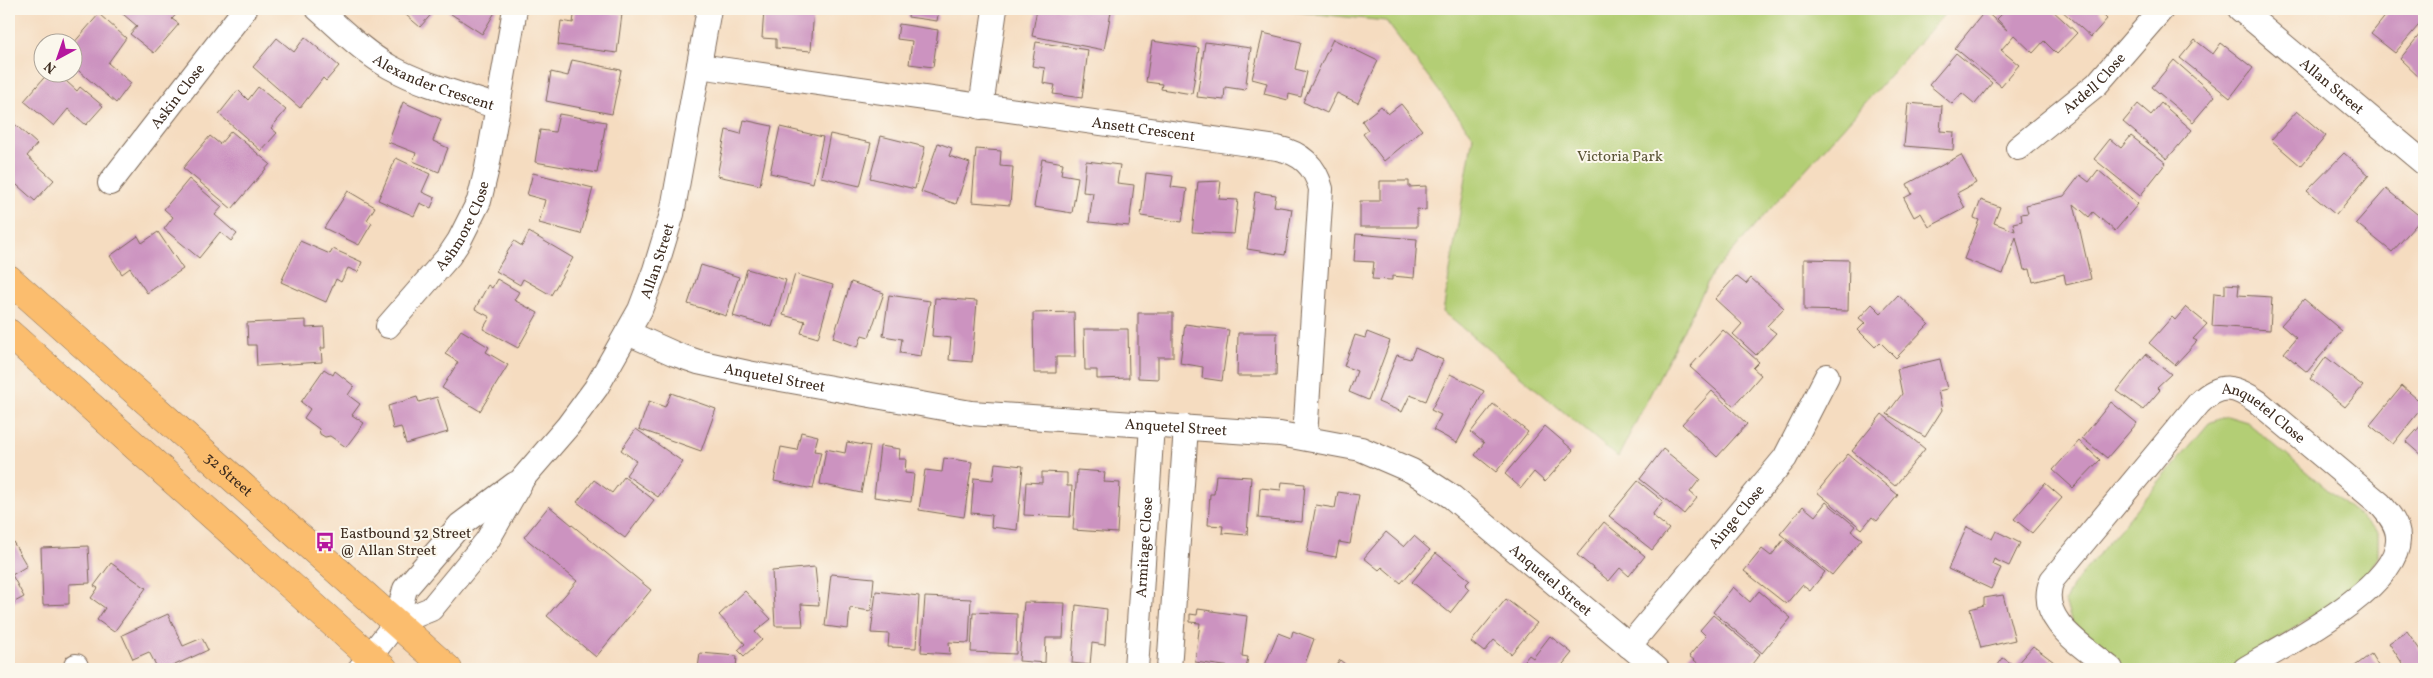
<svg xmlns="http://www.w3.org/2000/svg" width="2433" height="678" viewBox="0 0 2433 678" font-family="Vollkorn,serif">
<rect width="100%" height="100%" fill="#fbf7ec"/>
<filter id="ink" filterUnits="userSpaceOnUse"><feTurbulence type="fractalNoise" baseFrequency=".02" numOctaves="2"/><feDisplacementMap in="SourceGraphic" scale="10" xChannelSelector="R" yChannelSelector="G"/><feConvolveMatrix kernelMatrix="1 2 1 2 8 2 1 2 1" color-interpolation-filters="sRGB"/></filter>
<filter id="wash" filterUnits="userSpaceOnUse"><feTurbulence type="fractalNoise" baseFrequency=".0096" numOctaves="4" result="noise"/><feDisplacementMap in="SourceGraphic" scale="20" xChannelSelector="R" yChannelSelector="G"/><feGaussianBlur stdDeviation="1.12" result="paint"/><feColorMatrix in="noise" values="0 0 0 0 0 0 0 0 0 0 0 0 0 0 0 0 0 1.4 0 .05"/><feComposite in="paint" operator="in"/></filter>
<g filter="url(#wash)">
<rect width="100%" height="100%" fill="#f5dcc0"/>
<g fill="#b3ce74" stroke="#777c49">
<path d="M1267 9H1949L1712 274 1618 457 1443 312 1473 136 1386 21Z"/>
<path d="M2227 416 2247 422 2378 532V556L2366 576 2343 597 2229 669H2126L2072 623 2065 602 2072 586 2209 423Z"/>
</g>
<g id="blocks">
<g fill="#cc93c0">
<path d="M117 9H181L172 19 179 24 154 53 130 34 137 26Z"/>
<path d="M399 9H436L420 27Z"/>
<path d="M450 9H497L482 34 448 12Z"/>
<path d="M575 9 622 14 617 53 558 45 561 21 573 23Z"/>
<path d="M764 9H814L811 51 776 48V39L762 38Z"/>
<path d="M909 9H939L937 21 908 17Z"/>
<path d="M1037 9H1093L1111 12 1104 50 1032 36Z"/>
<path d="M2007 9H2051L2077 33 2057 54 2044 41 2033 53 2014 35 2001 50 2019 65 2001 86 1955 48 1985 11 2008 31 1997 19Z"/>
<path d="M2060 9H2101L2099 11 2107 19 2091 37Z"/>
<path d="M2391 9H2411L2424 19 2395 53 2371 34Z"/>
<path d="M99 14 126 38 108 63 131 83 116 103 72 65V45Z"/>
<path d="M899 24 938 30 933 67 909 64 912 41 897 39Z"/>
<path d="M1263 33 1301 42 1295 69 1307 72 1301 97 1289 94 1288 100 1264 94 1267 83 1252 79Z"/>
<path d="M2420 34 2424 38V82L2400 59Z"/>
<path d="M305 37 339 66 326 81 323 78 300 108 253 67 277 38 294 52Z"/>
<path d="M1333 39 1378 61 1358 103 1337 93 1327 113 1303 102Z"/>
<path d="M2195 40 2213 54 2221 43 2253 68 2230 98 2180 58Z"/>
<path d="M1152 41 1199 48 1192 94 1161 89 1162 84 1146 82Z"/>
<path d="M1036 42 1088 50 1082 98 1053 94 1055 85 1043 83 1045 68 1032 66Z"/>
<path d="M1205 42 1251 48 1245 90 1225 87 1224 100 1197 97Z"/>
<path d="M1956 53 1992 83 1975 104 1962 93 1952 104 1929 85Z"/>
<path d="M572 60 621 70 612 114 546 101 551 72 568 76Z"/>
<path d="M2174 60 2215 96 2193 122 2152 87Z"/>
<path d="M49 72H56L77 91 80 87 103 106 86 125 68 109 54 126 24 101Z"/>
<path d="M258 87 286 110 271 128 277 133 261 151 219 114 238 90 248 100Z"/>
<path d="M403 102 441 119 433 141 448 148 439 172 413 161 416 153 388 142Z"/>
<path d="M1908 103 1942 106 1940 131 1954 132 1953 150 1904 146Z"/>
<path d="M2161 103 2192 130 2167 159 2123 122 2138 104 2151 115Z"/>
<path d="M1401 104 1422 130 1384 161 1363 134 1368 130 1362 121 1381 106 1388 114Z"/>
<path d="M2297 111 2326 136 2301 166 2271 140Z"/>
<path d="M559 114 606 122 597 173 535 162 540 130 555 132Z"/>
<path d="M9 119 37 144 27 156 54 180 35 201 9 178Z"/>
<path d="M744 120 772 126 760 185 717 176 726 130 741 134Z"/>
<path d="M780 127 823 137 813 183 770 173Z"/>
<path d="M231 131 270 164 232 209 183 168 210 136 220 144Z"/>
<path d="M830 134 871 143 860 186 821 177Z"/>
<path d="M881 136 925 147 915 189 870 178Z"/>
<path d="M2131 136 2166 163 2140 196 2094 159 2110 139 2121 148Z"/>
<path d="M938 143 952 148 949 156 970 163 956 204 921 192Z"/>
<path d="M976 149 1001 151 1000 166 1013 167 1010 205 972 202Z"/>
<path d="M2344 153 2369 175 2336 215 2307 191Z"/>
<path d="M1961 155 1976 183 1957 193 1965 208 1929 227 1921 213 1914 217 1904 198 1912 194 1907 184Z"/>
<path d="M396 158 430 174 422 192 435 198 431 208 420 203 414 216 378 200Z"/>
<path d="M1042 159 1063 163 1061 174 1078 177 1072 213 1034 207Z"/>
<path d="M1086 161 1120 165 1117 183 1134 185 1129 226 1089 222 1093 193 1083 192Z"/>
<path d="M2098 170 2138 204 2115 231 2093 212 2089 217 2074 204 2091 279 2066 285 2064 274 2033 282 2030 269 2024 270 2016 237 2003 274 1964 259 1979 220 1974 218 1981 200 2000 207 1994 223 2015 231 2013 223 2022 221 2021 214 2028 213 2026 205 2064 196 2080 175 2089 182Z"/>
<path d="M533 173 593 188 581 234 539 223 545 200 527 195Z"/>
<path d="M1146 173 1173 176 1171 187 1187 189 1182 222 1141 216Z"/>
<path d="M189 179 222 207 215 215 237 234 231 241 220 232 199 258 164 229 173 217 164 209Z"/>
<path d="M1221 181 1219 199 1238 200 1234 234 1192 232 1198 182Z"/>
<path d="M1380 181H1409V187L1426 186V210L1417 209V227H1360V201H1380Z"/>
<path d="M2386 189 2422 218 2392 252 2356 223Z"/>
<path d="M348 191 375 207 367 220 372 223 359 245 324 228Z"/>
<path d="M1255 192 1276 195 1274 206 1292 209 1285 255 1247 249Z"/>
<path d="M158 232 183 269 147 293 130 268 122 274 110 256 138 236 142 243Z"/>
<path d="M529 232 573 258 551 295 523 279 520 285 496 271 514 241 522 246Z"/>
<path d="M1356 234 1417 239 1414 278 1392 276V280L1372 279 1374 262 1354 261Z"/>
<path d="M300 241 330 254 333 249 362 262 358 272 348 268 341 282 336 279 326 302 281 282Z"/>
<path d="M1804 259 1849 260 1848 311 1804 310Z"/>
<path d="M701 265 739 277 726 316 688 304Z"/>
<path d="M747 269 786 280 772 327 733 316Z"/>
<path d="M795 274 833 285 818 338 801 333 805 321 783 315Z"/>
<path d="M1736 276 1746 284 1751 278 1784 308 1767 326 1776 333 1756 355 1733 334 1742 324 1715 299Z"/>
<path d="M497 279 519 292 514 300 538 313 518 348 483 329 490 317 475 309 488 285 492 288Z"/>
<path d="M851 282 884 293 869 337 862 335 858 347 833 338Z"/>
<path d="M2225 284 2239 285 2238 295 2272 297 2270 330 2212 326 2214 293 2225 294Z"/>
<path d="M889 295 930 301 921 356 900 353 902 339 883 336Z"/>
<path d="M1898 295 1929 324 1896 358 1880 342 1875 347 1858 330 1865 323 1859 318 1872 304 1881 313Z"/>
<path d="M935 298 977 301 972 362 949 360 951 338 932 336Z"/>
<path d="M2304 299 2342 331 2307 372 2284 353 2296 338 2281 325Z"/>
<path d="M2186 307 2207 324 2193 339 2197 341 2175 365 2149 343 2172 317 2175 320Z"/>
<path d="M1074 312 1075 357H1056V373H1034L1033 313Z"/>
<path d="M1138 313H1173V357H1158V379L1138 378Z"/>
<path d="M306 320V328L324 327 325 348H321L322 362 257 366 256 345H248L247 323Z"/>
<path d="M1185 324 1229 330 1222 381 1202 378 1203 367 1180 363Z"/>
<path d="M1084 329H1128L1129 378 1097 379V370H1085Z"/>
<path d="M461 330 489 347 486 352 508 365 480 411 442 388 458 362 445 354Z"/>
<path d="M1723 330 1759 362 1753 368 1761 375 1734 406 1690 367Z"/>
<path d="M1367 332 1390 341 1368 400 1349 392 1357 371 1344 366 1355 335 1365 338Z"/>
<path d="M1238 333H1277L1276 376H1237Z"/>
<path d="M1415 348 1443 360 1426 401 1410 395 1402 412 1378 402 1397 355 1410 359Z"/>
<path d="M2146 354 2171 374 2157 387 2160 390 2143 410 2117 391Z"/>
<path d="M2326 357 2363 386 2345 407 2310 379Z"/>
<path d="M1940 359 1947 389 1938 391 1942 410 1925 437 1887 414 1902 394 1897 369Z"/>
<path d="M324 369 333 375 335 371 354 386 348 395 360 404 352 415 364 423 346 447 330 436 325 437 320 434 319 429 304 418 310 409 301 402Z"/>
<path d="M1450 374 1484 391 1457 443 1433 430 1441 415 1431 410Z"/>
<path d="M2402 386 2424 405 2393 444 2370 425Z"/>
<path d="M1712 391 1747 424 1717 457 1682 424Z"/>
<path d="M671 393 716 409 701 451 639 429 649 401 665 407Z"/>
<path d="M417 397 419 402 437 397 448 432 406 444 401 427 393 429 388 406Z"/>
<path d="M2111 402 2137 423 2107 458 2082 438Z"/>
<path d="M1493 404 1528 432 1496 472 1475 455 1484 443 1471 432Z"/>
<path d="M1882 414 1925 449 1895 486 1852 451Z"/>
<path d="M2424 422V456L2423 457 2406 442Z"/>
<path d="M1545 426 1573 450 1545 482 1534 472 1521 488 1505 474Z"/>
<path d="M636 429 683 462 658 497 626 475 636 461 621 450Z"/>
<path d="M801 432 818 436 814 451 821 452 813 489 774 481 781 447 797 450Z"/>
<path d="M2079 441 2100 460 2073 488 2053 470Z"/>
<path d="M847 442 870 446 861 493 820 484 826 449 845 453Z"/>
<path d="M880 446 900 449 899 459H906L905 473 914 474 911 502 874 497Z"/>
<path d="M1663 449 1700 479 1690 492 1697 498 1684 514 1640 479Z"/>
<path d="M1848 454 1898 495 1877 521 1872 517 1862 529 1817 492Z"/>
<path d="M944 458 972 462 964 517 919 510 925 470 942 472Z"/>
<path d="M995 463 1023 466 1017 530 991 527 992 515 971 513 974 478 993 480Z"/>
<path d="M1077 470 1105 472 1104 482 1120 483 1117 533 1073 530Z"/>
<path d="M1042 472 1067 473V486H1072L1070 517 1024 515 1026 482 1042 483Z"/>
<path d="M1216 475 1251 477 1247 535 1222 533 1223 526 1208 525 1210 494H1214Z"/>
<path d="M624 477 654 500 625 538 577 502 594 480 612 493Z"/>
<path d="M1638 481 1663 501 1652 515 1669 529 1652 550 1609 516Z"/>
<path d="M1282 482 1305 484 1302 522 1258 518 1260 488 1281 490Z"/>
<path d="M2045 483 2062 498 2032 533 2014 519Z"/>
<path d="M1338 492 1359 495 1350 544 1339 542 1336 557 1307 552 1316 505 1335 508Z"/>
<path d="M1826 502 1855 526 1851 531 1862 539 1832 575 1780 534 1803 506 1815 516Z"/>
<path d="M549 506 651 590 596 657 547 616 577 581 524 537Z"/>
<path d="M1604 522 1645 556 1629 576 1620 568 1609 581 1577 555Z"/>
<path d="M1967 527 1992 539 1996 531 2020 543 2009 566 1994 559 1992 564 2001 568 1991 589 1948 569Z"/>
<path d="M1386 532 1404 547 1414 536 1430 550 1401 583 1382 567 1379 570 1364 558Z"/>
<path d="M9 535 27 566 12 575 24 597 9 605Z"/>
<path d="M1784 539 1825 572 1810 591 1802 585 1786 604 1744 571 1762 549 1771 556Z"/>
<path d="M88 546 90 583 69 584V604L43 605 41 548Z"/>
<path d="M1436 553 1470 580 1465 585 1469 589 1450 613 1412 582Z"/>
<path d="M111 563 146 588 114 632 97 620 105 608 91 598 98 588 94 586Z"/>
<path d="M815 567 819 605 801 604 803 626H775L772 571Z"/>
<path d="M831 574 874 578 871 611 850 608 848 629 825 626Z"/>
<path d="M1733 587 1750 602 1759 591 1791 618 1762 653 1713 612Z"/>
<path d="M745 591 771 619 755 632 762 640 744 656 738 650 745 644 719 615Z"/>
<path d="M876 591 919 596 916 648 888 647 889 634 871 633Z"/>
<path d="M2003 595 2015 640 1981 648 1970 609 1984 605V598Z"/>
<path d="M925 597 971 599 969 643 949 642 950 654 921 652Z"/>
<path d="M1506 599 1537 623 1511 654 1494 640 1484 652 1471 642Z"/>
<path d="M1024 602 1065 603 1063 638H1046L1045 663 1019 661Z"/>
<path d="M1076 605 1107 609 1105 645 1092 643 1090 665 1072 663Z"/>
<path d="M1198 609 1247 616 1242 656 1248 657 1246 669 1195 662 1200 623 1190 622V614L1197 615Z"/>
<path d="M973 612 1017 614 1016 654 971 652Z"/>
<path d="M168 614 183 646 202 638 208 650 166 669H158L149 652 133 659 122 635Z"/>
<path d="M1713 615 1760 654 1748 669H1705L1689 656 1706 636 1700 630Z"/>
<path d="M1293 631 1314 639 1303 669H1277L1265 665 1278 633 1291 638Z"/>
<path d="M2407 631 2420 650 2424 648V669H2406L2389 643Z"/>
<path d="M1550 636 1572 653 1559 669H1518L1529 655 1533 658Z"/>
<path d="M2033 646 2054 662 2049 669H1995L2003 658 2015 666Z"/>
<path d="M700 653 737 656 736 669H698Z"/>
<path d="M2371 654 2380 669H2351Z"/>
<path d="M1340 660 1351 669H1333Z"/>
</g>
</g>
</g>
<g filter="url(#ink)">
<use href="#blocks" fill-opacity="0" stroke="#7c6857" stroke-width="1"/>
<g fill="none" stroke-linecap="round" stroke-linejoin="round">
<defs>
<g id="minor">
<path id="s1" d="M318 9C341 29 363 52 390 67 423 85 462 95 498 107"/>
<path id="s2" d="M2240 9 2424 163"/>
<path id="s3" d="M699 66 1277 148C1301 153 1315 165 1321 189L1305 437"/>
<path d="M981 107 995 9"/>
<path id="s4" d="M2018 148 2097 84 2162 9"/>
<path id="s5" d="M110 183 245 9"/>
<path id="s6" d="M388 326 449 256 459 241 479 201 487 168 515 9"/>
<path id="s7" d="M628 333 675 354 698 362 748 373 971 413 1280 434 1361 449 1412 471 1452 497 1657 669"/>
<path id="s8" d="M396 623 431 609 487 541 523 478 568 426 596 388 640 310 655 270 672 214 709 9"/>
<path id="s9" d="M1629 646 1785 458 1827 376"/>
<path d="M75 669 76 666"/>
<path d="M360 669 396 623 405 589 460 525 515 484"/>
<path id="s10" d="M1136 669 1152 425"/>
<path d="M1169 669 1186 427"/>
<path id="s11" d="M2111 669C2085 647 2035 620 2052 580L2199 403C2221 382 2235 386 2258 402L2380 504C2389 514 2399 526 2398 540 2397 589 2283 646 2245 669"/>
</g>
<g id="major">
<path id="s12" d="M9 279 448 669"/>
<path d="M9 333 384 669"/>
</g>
</defs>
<use href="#minor" stroke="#7c6857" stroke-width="26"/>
<use href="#major" stroke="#7c6857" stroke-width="29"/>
<use href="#minor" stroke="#fff" stroke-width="24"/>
<use href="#major" stroke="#fbbd6e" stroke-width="28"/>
</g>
</g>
<defs>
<symbol id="bus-bare" viewBox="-9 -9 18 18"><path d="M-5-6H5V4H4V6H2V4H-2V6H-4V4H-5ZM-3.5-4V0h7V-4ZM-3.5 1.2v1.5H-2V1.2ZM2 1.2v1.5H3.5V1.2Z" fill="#b5179e" stroke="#fbf7ec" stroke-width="2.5" paint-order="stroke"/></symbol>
</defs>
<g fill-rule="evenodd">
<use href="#bus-bare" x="311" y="528" width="28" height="28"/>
</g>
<g text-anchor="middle" stroke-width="4" stroke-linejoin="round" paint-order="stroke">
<g font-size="15" fill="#3b2a1e" stroke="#fbf7ec">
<text dy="5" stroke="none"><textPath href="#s1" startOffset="139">Alexander Crescent</textPath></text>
<text dy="5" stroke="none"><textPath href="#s4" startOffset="100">Ardell Close</textPath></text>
<text dy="5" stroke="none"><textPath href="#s2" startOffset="120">Allan Street</textPath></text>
<text dy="5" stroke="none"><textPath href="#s5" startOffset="110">Askin Close</textPath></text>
<text dy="5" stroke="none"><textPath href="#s3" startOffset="449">Ansett Crescent</textPath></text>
<text dy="5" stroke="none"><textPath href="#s6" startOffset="126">Ashmore Close</textPath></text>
<text dy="5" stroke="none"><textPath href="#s8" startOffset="456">Allan Street</textPath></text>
<text dy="5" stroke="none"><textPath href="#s7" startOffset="154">Anquetel Street</textPath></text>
<text dy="5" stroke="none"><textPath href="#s11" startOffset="422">Anquetel Close</textPath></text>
<text dy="5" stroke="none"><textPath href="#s7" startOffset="559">Anquetel Street</textPath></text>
<text dy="5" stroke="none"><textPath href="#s12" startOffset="294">32 Street</textPath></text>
<text dy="5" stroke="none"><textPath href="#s9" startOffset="168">Ainge Close</textPath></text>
<text dy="5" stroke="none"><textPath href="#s10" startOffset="122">Armitage Close</textPath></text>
<text dy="5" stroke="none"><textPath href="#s7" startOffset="978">Anquetel Street</textPath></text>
</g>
<g font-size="15" fill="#595334" stroke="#fbf7ec">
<text x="1620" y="161">Victoria Park</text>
</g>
<g font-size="15" fill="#3b2a1e" stroke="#fbf7ec" text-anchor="start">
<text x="340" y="538">Eastbound 32 Street<tspan x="340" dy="17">@ Allan Street</tspan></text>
</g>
</g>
<rect width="2433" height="678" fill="none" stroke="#fbf7ec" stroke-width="30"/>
<g transform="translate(58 58) rotate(220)"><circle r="24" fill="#fbf7ec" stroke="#aea59a"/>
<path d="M0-4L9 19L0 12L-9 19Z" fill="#b5179e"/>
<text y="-8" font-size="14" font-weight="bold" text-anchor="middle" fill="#3b2a1e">N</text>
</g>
</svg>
